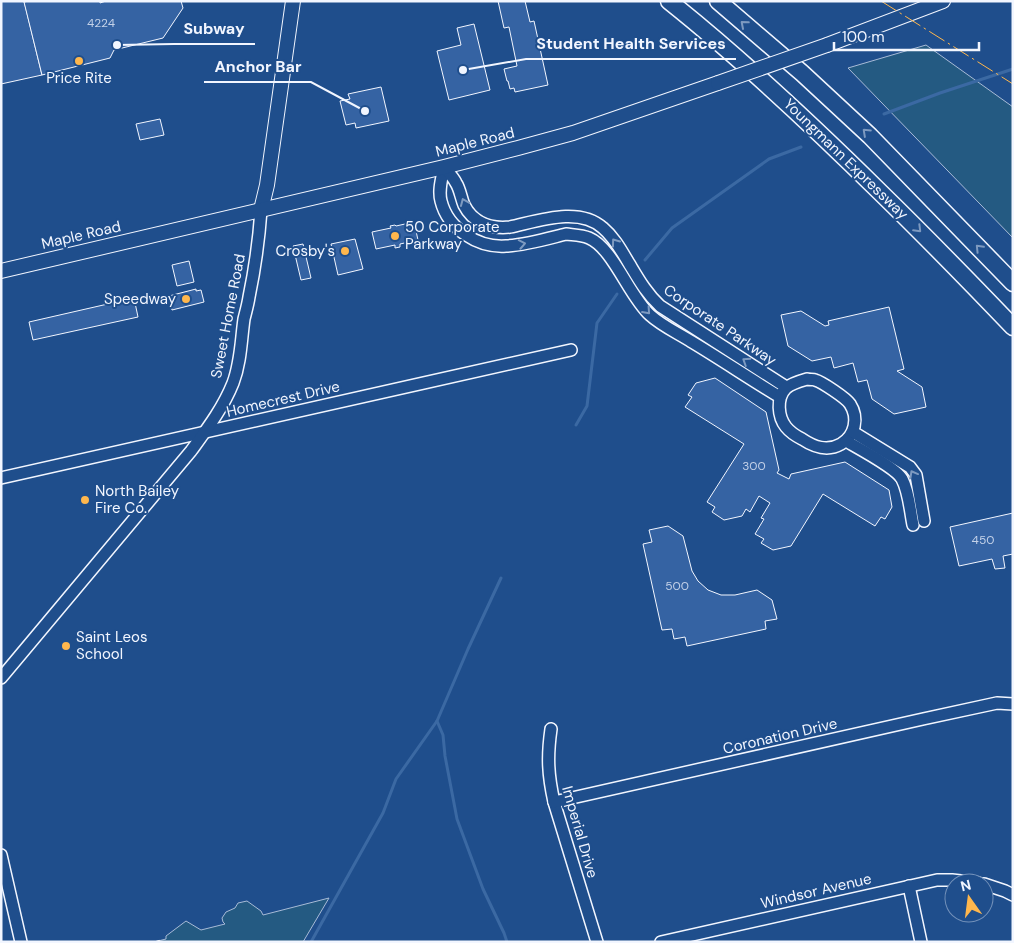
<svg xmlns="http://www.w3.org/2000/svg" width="1014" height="943" viewBox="0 0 1014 943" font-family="'DM Sans',sans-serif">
<rect width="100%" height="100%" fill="#1f4e8c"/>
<g fill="#245a82" stroke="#a8bbd7">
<path d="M926 45 1013 107V238L848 68Z"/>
<path d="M329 898 303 942H154L166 939V936L186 921 201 930 225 924 223 922 222 918 226 912 235 908 238 903 247 901 261 911 263 915Z"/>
</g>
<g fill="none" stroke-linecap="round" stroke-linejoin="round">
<g stroke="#3b69a3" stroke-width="3">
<path d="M884 114 940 93 1013 69"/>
<path d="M645 260 672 228 769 159 801 147"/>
<path d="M576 425 587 406 597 323 617 294"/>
<path d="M437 721 443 735 445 756 457 819 483 889 504 933 507 942"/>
<path d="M311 942 383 813 396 779 437 721 468 649 501 578"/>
</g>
</g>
<g fill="#3563a3" stroke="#f2f6ff">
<path d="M1 1H24L42 75 1 84Z"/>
<path d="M29 1H100V3L106 1H181L183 8 163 38 114 50 110 58 42 75 24 2Z"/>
<path d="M498 1H525L530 22 534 21 548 85 515 92 514 88 510 89 508 81H507L504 69 517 66 509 27 504 28Z"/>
<path d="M474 24 490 90 449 100 437 51 461 45 457 28Z"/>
<path d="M381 87 389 121 356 128 355 123 346 125 340 101 350 99 348 94Z"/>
<path d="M160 119 164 135 140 140 136 124Z"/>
<path d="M414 222 418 240 400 244V247L395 248V245L376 249 372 232 391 228 390 226 395 225 396 226Z"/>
<path d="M355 239 363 269 338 275 331 244Z"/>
<path d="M303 244 311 278 301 280 293 246Z"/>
<path d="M189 261 194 282 177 286 172 265Z"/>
<path d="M196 289V291L201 290 204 302 172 310 169 296Z"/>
<path d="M134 298 138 317 33 340 29 322Z"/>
<path d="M889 307 904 369 897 371 922 387 926 407 894 414 872 399 867 380 858 382 853 363 834 368 831 357 812 361 788 346 781 315 801 311 825 326 829 325 828 321Z"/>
<path d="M715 378 766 412 779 470 777 473 789 479 791 474 845 462 889 490 892 507 885 519 881 517 875 526 823 494 791 546 773 550 761 543 764 539 755 534 764 519 761 518 770 503 759 496 750 512 746 509 742 516 724 520 712 512 715 507 707 502 744 444 685 407 692 397 688 395 696 383Z"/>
<path d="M1013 513V554L1003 556 1005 568 995 569 992 559 959 566 950 527Z"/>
<path d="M668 526 683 536 692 571 698 581 708 590 721 595H735L757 590 772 600 777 619 765 621 766 629 687 646 685 637 674 639 672 629 662 630 643 544 652 542 649 530Z"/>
</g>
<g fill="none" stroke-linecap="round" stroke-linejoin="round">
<defs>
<g id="minor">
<path d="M444 167C442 178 438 190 441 201 448 229 478 248 506 246 526 245 546 239 566 234 574 235 582 235 589 238 613 248 629 296 650 315 662 326 678 333 692 342 722 360 750 379 780 397"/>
<path d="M444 167C448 172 453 177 456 183 460 189 461 198 464 205 473 223 491 229 510 227 538 221 579 206 603 228 615 238 622 252 630 265 639 280 647 294 660 306L786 387"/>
<path d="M807 379C810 380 813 379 815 380 822 382 846 398 850 404 859 418 855 436 841 444 827 452 814 447 802 439 796 436 790 432 786 427 778 417 776 398 786 388 792 383 800 381 807 379Z"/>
<path d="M853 432 910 467 916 475 924 521"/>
<path d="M846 441C858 448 896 468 902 479 909 492 910 510 913 525"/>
<path d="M1 478C192 436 381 392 571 350"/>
<path d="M1 678 191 451C207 429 223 408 233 383 241 362 241 340 244 319 246 311 248 304 249 297 255 268 259 239 261 210"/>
<path d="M551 729C547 757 548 775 554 802L597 942"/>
<path d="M554 802 923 719 997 703 1013 704"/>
<path d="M1 855 21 942"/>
<path d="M984 884 1005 891 1013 895"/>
<path d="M909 886 921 942"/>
<path d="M661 942 937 880H952L978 883"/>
</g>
<g id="major">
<path d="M827 45 943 1"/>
<path d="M261 210 267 185 293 1"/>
<path d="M1 271 444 167 518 148 573 133 718 83"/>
</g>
<g id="highway">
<path d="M669 1C743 60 812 125 880 192 925 236 969 281 1013 327"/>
<path d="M718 1 802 73 870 136 1013 283"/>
</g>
</defs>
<use href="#minor" stroke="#f2f6ff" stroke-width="14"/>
<use href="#major" stroke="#f2f6ff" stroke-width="16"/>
<use href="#highway" stroke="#f2f6ff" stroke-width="19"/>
<use href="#minor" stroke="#1f4e8c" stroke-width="11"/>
<use href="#major" stroke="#1f4e8c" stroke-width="14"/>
<use href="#highway" stroke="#1f4e8c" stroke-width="16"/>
<defs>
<path id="major-bridge" d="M718 83 827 45"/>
</defs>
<use href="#major-bridge" stroke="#f2f6ff" stroke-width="16" stroke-linecap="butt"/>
<use href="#major-bridge" stroke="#1f4e8c" stroke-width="14"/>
<path stroke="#f2f6ff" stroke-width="1" stroke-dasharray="6 2.5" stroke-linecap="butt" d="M154 942 161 940"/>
<path stroke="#ffb74d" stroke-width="1" stroke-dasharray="18 4 2.5 4" stroke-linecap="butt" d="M881 1 1013 84"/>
</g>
<defs><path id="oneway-chevron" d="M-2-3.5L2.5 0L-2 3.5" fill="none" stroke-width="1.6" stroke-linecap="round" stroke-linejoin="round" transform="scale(1.25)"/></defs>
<g stroke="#7e9ac0">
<use href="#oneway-chevron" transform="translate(744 24) rotate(-139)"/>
<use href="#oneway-chevron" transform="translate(866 132) rotate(-137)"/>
<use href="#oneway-chevron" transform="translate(464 202) rotate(-113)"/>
<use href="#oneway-chevron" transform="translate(918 229) rotate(45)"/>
<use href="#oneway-chevron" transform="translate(615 242) rotate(-126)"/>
<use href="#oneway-chevron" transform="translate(522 244) rotate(-11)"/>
<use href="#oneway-chevron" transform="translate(979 248) rotate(-134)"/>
<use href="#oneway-chevron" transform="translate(647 311) rotate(48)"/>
<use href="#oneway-chevron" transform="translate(746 361) rotate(-147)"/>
<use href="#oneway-chevron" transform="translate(913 474) rotate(-119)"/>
</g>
<g fill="#ffb74d" stroke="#1f4e8c" stroke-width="2">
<circle cx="79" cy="61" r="5"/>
<circle cx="395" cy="236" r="5"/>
<circle cx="345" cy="251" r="5"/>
<circle cx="186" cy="299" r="5"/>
<circle cx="85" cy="500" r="5"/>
<circle cx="66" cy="646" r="5"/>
</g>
<g text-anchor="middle" stroke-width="4" stroke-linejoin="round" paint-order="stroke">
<g font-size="12" fill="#c3d1e8">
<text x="101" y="27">4224</text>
<text x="754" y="470">300</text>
<text x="983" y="544">450</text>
<text x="677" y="590">500</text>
</g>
<g font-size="15" fill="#f2f6ff" stroke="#1f4e8c" text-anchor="start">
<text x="79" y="83" text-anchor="middle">Price Rite</text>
<text x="405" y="232">50 Corporate<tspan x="405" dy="17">Parkway</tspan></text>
<text x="335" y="256" text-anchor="end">Crosby's</text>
<text x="176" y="304" text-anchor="end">Speedway</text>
<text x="95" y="496">North Bailey<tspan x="95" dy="17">Fire Co.</tspan></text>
<text x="76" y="642">Saint Leos<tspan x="76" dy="17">School</tspan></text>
</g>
<g font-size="15" fill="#f2f6ff" stroke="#1f4e8c">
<text transform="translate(475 142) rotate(-14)" y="5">Maple Road</text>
<text transform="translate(846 159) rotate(44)" y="5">Youngmann Expressway</text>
<text transform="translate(81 235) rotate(-13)" y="5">Maple Road</text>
<text transform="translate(228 316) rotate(-79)" y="5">Sweet Home Road</text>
<text transform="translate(720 325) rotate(34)" y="5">Corporate Parkway</text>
<text transform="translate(283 399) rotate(-13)" y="5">Homecrest Drive</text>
<text transform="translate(780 736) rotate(-13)" y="5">Coronation Drive</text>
<text transform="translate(580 832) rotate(74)" y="5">Imperial Drive</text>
<text transform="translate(816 891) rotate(-13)" y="5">Windsor Avenue</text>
</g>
</g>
<path fill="none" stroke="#f2f6ff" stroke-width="2" d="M117 45L174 44H255M463 70L526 59H736M365 111L311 82H204"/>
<g fill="#f2f6ff" stroke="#1f4e8c" stroke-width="2">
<circle cx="117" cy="45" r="5"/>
<circle cx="463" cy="70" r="5"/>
<circle cx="365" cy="111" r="5"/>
</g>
<g font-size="16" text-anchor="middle" font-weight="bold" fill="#f2f6ff" stroke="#1f4e8c" stroke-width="4" stroke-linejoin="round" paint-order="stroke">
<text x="214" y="34">Subway</text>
<text x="631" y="49">Student Health Services</text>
<text x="258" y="72">Anchor Bar</text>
</g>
<rect width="1014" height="943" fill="none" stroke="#f2f6ff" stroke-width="5"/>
<g transform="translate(969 898) rotate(346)"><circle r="24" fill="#1f4e8c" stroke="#7391ba"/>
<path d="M0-4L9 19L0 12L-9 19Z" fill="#ffb74d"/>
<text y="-8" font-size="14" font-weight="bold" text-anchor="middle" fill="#f2f6ff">N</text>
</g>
<path d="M834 42v8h145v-8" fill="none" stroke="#f2f6ff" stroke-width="2.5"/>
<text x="842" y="42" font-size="15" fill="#f2f6ff" stroke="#1f4e8c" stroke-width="4" paint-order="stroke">100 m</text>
</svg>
